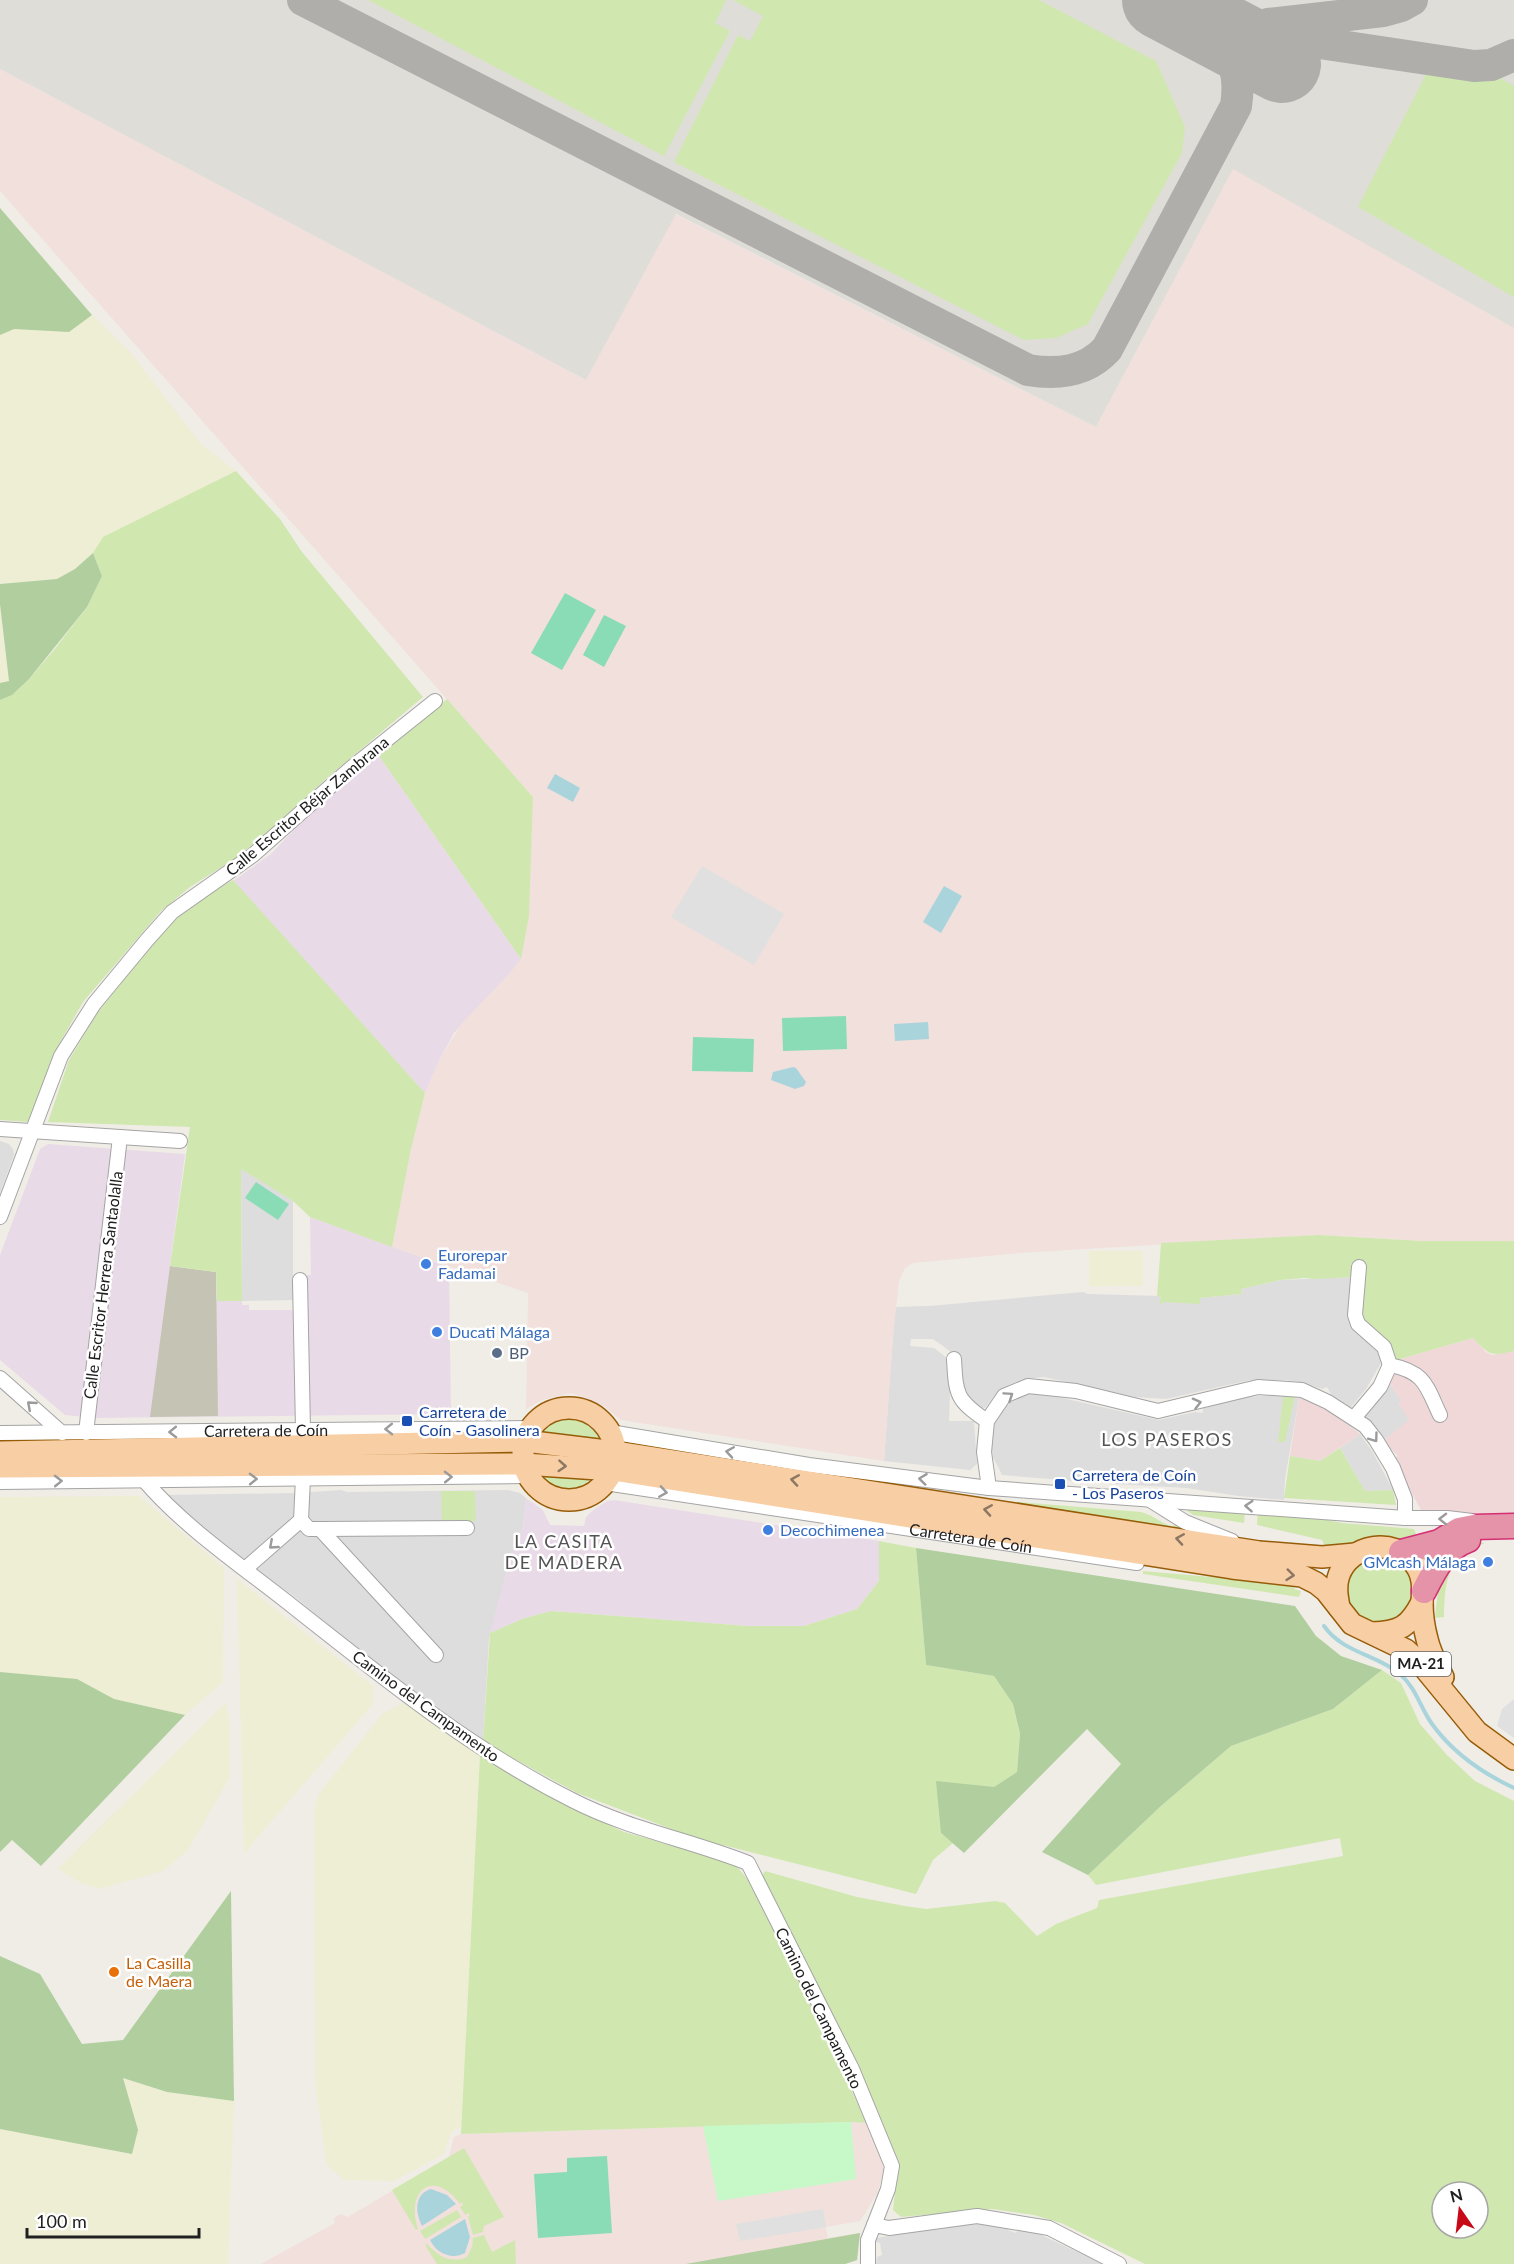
<svg xmlns="http://www.w3.org/2000/svg" width="1514" height="2264" viewBox="0 0 1514 2264" font-family="Lato,sans-serif">
<rect width="100%" height="100%" fill="#f0ede7"/>
<g fill="#dedddd">
<path d="M0 1141 9 1144 13 1149 14 1155 0 1193Z"/>
<path d="M241 1168 293 1201V1300L242 1301Z"/>
<path d="M1355 1277 1349 1319 1352 1327 1379 1348 1382 1361 1366 1389 1351 1407 1331 1394 1327 1387 1322 1389 1305 1383 1286 1380H1250L1166 1399 1135 1397 1044 1377 1023 1379 1009 1385 994 1396 985 1408H978L966 1396 954 1354 933 1339H911L910 1346 934 1348 951 1361 949 1421H974L977 1464 970 1470 884 1461 895 1307 929 1306 1083 1292 1088 1294 1161 1296 1160 1304 1164 1302 1200 1303V1298L1242 1294 1241 1289 1281 1280Z"/>
<path d="M1388 1381 1401 1400 1399 1404 1410 1420 1383 1441 1362 1416Z"/>
<path d="M1036 1392 1159 1420 1195 1412 1203 1413V1408L1246 1397 1276 1395 1299 1398 1285 1479 1284 1500 1238 1496 1187 1488 1115 1484 1112 1480 1105 1479 1099 1483 1002 1475 993 1457 991 1445 995 1421 1006 1406 1013 1401 1021 1395Z"/>
<path d="M1360 1434 1372 1451 1393 1490 1365 1491 1340 1448Z"/>
<path d="M341 1490 347 1492 508 1490 520 1493 526 1498 523 1527 508 1567 489 1639 483 1742 370 1660 295 1597 220 1544 163 1495 296 1493Z"/>
<path d="M987 2223 1007 2225 1008 2230 1016 2233 1020 2228 1037 2233 1103 2264H876L877 2257 882 2255 880 2243 876 2242V2238L930 2229Z"/>
</g>
<g fill="#f0d8d8">
<path d="M1473 1338 1486 1352 1492 1355 1514 1351V1518L1421 1510 1393 1459 1398 1456 1383 1441 1409 1420 1399 1404 1401 1400 1388 1381 1397 1360Z"/>
<path d="M1299 1398 1311 1400 1340 1418 1360 1434 1320 1461 1290 1456Z"/>
</g>
<g fill="#e9dae7">
<path d="M379 756 521 959 510 974 454 1033 440 1059 425 1093 233 881 271 854 315 807Z"/>
<path d="M48 1144 185 1154 170 1265 217 1301H242V1305H249V1310H308L307 1275H311L310 1217 449 1267 451 1414 96 1418 65 1415 0 1360V1255L40 1149Z"/>
<path d="M526 1498 543 1510 550 1525 584 1526 586 1517 592 1511 607 1501 614 1500 879 1541V1581L857 1609 804 1626H748L551 1611 522 1619 490 1633 508 1567 523 1527Z"/>
</g>
<g fill="#f1e0dc">
<path d="M0 69 586 380 675 214 1096 427 1233 168 1514 328V1241H1422L1319 1235 1020 1253 913 1263 905 1268 899 1281 893 1337 884 1461 621 1420 605 1407 589 1399 571 1393 542 1400 526 1409 528 1293 392 1247 411 1149 425 1093 440 1059 462 1023 509 974 521 959 533 797 0 191Z"/>
<path d="M851 2122 867 2123 877 2143 884 2171 877 2194 860 2221 826 2227 828 2238 860 2233 857 2260 845 2264H261L335 2223 333 2219 340 2214 348 2217 449 2157 454 2137 461 2134Z"/>
</g>
<path fill="#dfddd8" d="M0 0H1514V328L1233 169 1096 427 676 214 586 380 0 69Z"/>
<path fill="#c5c3b3" d="M170 1266 216 1272 218 1416 150 1417Z"/>
<g fill="#eeeed4">
<path d="M0 208 92 315 130 352 201 444 236 471 104 537 93 553 75 569 57 579 0 584Z"/>
<path d="M0 604 9 682 0 683Z"/>
<rect x="1089" y="1251" width="54" height="35"/>
<path d="M139 1496 224 1568 223 1682 185 1715 114 1699 77 1679 0 1672V1497Z"/>
<path d="M237 1579 373 1686V1704L244 1853Z"/>
<path d="M226 1702 230 1728V1777L188 1850 163 1871 100 1889 81 1883 58 1869Z"/>
<path d="M405 1702 480 1755 462 2126 451 2132 444 2154 394 2181 344 2180 326 2164 315 2080 314 1812 318 1795 382 1714Z"/>
<path d="M123 2078 167 2092 234 2101 228 2264H0V2129L138 2130Z"/>
</g>
<g fill="#d0e8b0" fill-rule="evenodd">
<path d="M368 0H726L715 23 730 31 664 156Z"/>
<path d="M733 0H1039L1156 61 1185 127 1182 153 1088 324 1056 338 1024 340 674 162 738 35 750 41 763 16Z"/>
<path d="M1441 45 1514 86V297L1358 207Z"/>
<path d="M236 471 280 519 302 552 423 697 327 778 261 838 233 860 190 887 161 911 83 1002 62 1039 28 1122 0 1120V700L12 695 29 679 54 650 87 607 102 576 93 553 103 537Z"/>
<path d="M447 699 533 797 529 916 521 959 379 756Z"/>
<path d="M233 880 425 1093 411 1149 392 1247 310 1217 293 1201 241 1169 242 1301H217L216 1272 170 1266 190 1127 48 1122 69 1060 98 1012 175 917 204 895Z"/>
<path d="M1319 1235 1422 1241H1514V1351C1491 1357 1489 1355 1473 1338L1397 1360 1391 1348 1378 1332 1368 1327 1361 1318 1355 1277 1315 1279 1304 1278 1281 1280 1241 1289 1242 1294 1200 1298V1304L1164 1302 1159 1305 1161 1297 1157 1296 1161 1243Z"/>
<path d="M1295 1396 1285 1442H1278L1283 1397Z"/>
<path d="M564 1419C581 1419 593 1426 601 1441L539 1436 550 1425Z"/>
<path d="M1340 1448 1365 1491 1393 1490 1396 1505 1284 1498 1290 1456 1320 1461Z"/>
<path d="M596 1474C580 1493 557 1494 540 1475Z"/>
<path d="M441 1491H475L476 1521H442Z"/>
<path d="M969 1498 1141 1512C1153 1515 1161 1523 1173 1527L1175 1524 1181 1528 1180 1530Z"/>
<path d="M1166 1503 1245 1510 1244 1523 1193 1515 1182 1507 1174 1509Z"/>
<path d="M1258 1511 1303 1515 1342 1523 1414 1529 1418 1539 1405 1541 1379 1536 1367 1537 1345 1545 1326 1548 1322 1540 1257 1525Z"/>
<path d="M879 1541 916 1548 926 1665 994 1676 1013 1704 1020 1735 1017 1772 994 1787 941 1833 953 1843 933 1860 916 1894 695 1838 577 1793 483 1742 490 1633 522 1619 551 1611 748 1626H804L857 1609 879 1581Z"/>
<path d="M1480 1543H1485C1447 1558 1445 1579 1444 1617L1435 1618 1439 1580 1468 1547Z"/>
<circle cx="1379" cy="1590" r="33"/>
<path d="M1143 1571 1211 1577 1240 1575 1295 1583 1294 1589 1301 1591 1299 1597 1143 1574Z"/>
<path d="M1382 1670 1401 1683 1420 1724 1447 1755 1475 1781 1514 1801V2264H1145L1061 2223 1034 2215 992 2209 901 2217 893 2210 898 2160 877 2110 761 1877 765 1871 857 1897 905 1906 926 1909 995 1901 1005 1903 1037 1936 1056 1924 1097 1908 1099 1900 1343 1856 1340 1838 1096 1885 1088 1875 1161 1806 1231 1746 1333 1709ZM1442 2192H1478V2228H1442Z"/>
<path d="M480 1755 571 1807 624 1832 725 1860 739 1869 749 1881 791 1964 867 2123 851 2122 461 2134Z"/>
<path d="M464 2148 504 2217 484 2226 483 2232 473 2235 468 2217 470 2215 468 2213 465 2215 460 2207 463 2205 462 2202 460 2204C435 2169 405 2188 418 2229L416 2230 392 2190Z"/>
<path d="M457 2210 461 2217 425 2239 420 2231Z"/>
<path d="M484 2235 492 2252 515 2240 516 2264H437L425 2245 427 2244C438 2256 450 2264 467 2257L472 2247 473 2238Z"/>
</g>
<g fill="#b0ce9e">
<path d="M0 208 92 315 69 332 14 329 0 335Z"/>
<path d="M93 553 102 576 87 607 29 679 12 695 0 700V683L9 681 0 604V584L57 579 75 569Z"/>
<path d="M916 1548 1295 1606 1316 1636 1341 1656 1382 1670 1333 1709 1231 1746 1161 1806 1088 1875 1042 1852 1121 1764 1087 1729 964 1853 941 1833 936 1781 994 1787 1017 1772 1020 1734 1013 1704 994 1676 926 1665Z"/>
<path d="M0 1672 77 1679 114 1699 185 1715 41 1866 12 1840 0 1852Z"/>
<path d="M231 1891 234 2101 167 2092 123 2078 138 2130 132 2154 0 2129V1956L40 1974 82 2044 123 2040Z"/>
<path d="M860 2233 857 2260 845 2264H686Z"/>
</g>
<path fill="#c7f8c8" d="M851 2122 856 2179 718 2201 703 2126Z"/>
<g fill="#89dcb6">
<path d="M565 593 596 610 562 670 531 653Z"/>
<path d="M604 615 626 626 604 667 583 655Z"/>
<path d="M846 1016 847 1049 783 1051 782 1018Z"/>
<path d="M693 1037 754 1039 753 1072 692 1071Z"/>
<path d="M256 1182 289 1204 278 1220 245 1198Z"/>
<path d="M607 2156 612 2233 538 2238 534 2174 567 2172V2158Z"/>
</g>
<g fill="#e0e0e0">
<path d="M702 866 784 914 754 965 671 917Z"/>
<path d="M1514 1699V1738L1497 1726 1502 1709Z"/>
<path d="M823 2209 826 2227 740 2241 736 2224Z"/>
</g>
<g fill="#aad4dc">
<path d="M555 774 580 788 573 802 547 788Z"/>
<path d="M944 886 962 896 941 933 923 922Z"/>
<path d="M928 1022 929 1039 895 1041 894 1024Z"/>
<path d="M793 1067 796 1068 806 1082 804 1086 795 1089 771 1080 773 1072Z"/>
<path d="M431 2189 447 2195 456 2204 422 2226C415 2212 414 2194 431 2189Z"/>
<path d="M465 2219 470 2237 465 2253C452 2260 437 2254 430 2240Z"/>
</g>
<g fill="none" stroke-linecap="round" stroke-linejoin="round">
<path stroke="#aad4dc" stroke-width="4" d="M1324 1626C1343 1653 1376 1654 1400 1674 1416 1688 1420 1707 1432 1724 1453 1753 1482 1773 1514 1788"/>
<g stroke="#afaeaa" stroke-width="32">
<path d="M303 0 1028 370C1058 375 1086 372 1107 349L1236 106C1242 67 1230 58 1213 27"/>
<path d="M1268 24 1383 11 1401 6 1412 0"/>
<path d="M1213 27 1474 66 1491 65 1514 55"/>
</g>
<path stroke="#afaeaa" stroke-width="78" d="M1161 0 1282 64"/>
<defs>
<g id="minor">
<path d="M0 1129 180 1141"/>
<path d="M0 1217 61 1056 94 1004 147 940 172 912 253 855 350 769 435 701"/>
<path d="M1359 1267 1355 1315 1358 1324 1384 1347 1390 1365C1425 1372 1426 1385 1440 1415"/>
<path d="M300 1280 303 1430"/>
<path d="M954 1359C956 1395 956 1400 987 1421"/>
<path d="M0 1378 62 1433"/>
<path d="M1354 1418 1380 1387 1390 1365"/>
<path d="M610 1432 809 1465 989 1488 1405 1518H1447L1472 1521"/>
<path id="s1" d="M0 1433 532 1428"/>
<path d="M86 1433 120 1137"/>
<path d="M144 1480C180 1523 237 1563 282 1598 375 1671 466 1747 572 1800 628 1829 690 1840 748 1863L852 2069 892 2166 888 2189 874 2225"/>
<path d="M0 1482 528 1476"/>
<path id="s2" d="M605 1483 1137 1563"/>
<path d="M989 1488 984 1452 987 1421 1004 1396 1028 1386 1076 1391 1158 1411 1258 1387 1302 1390 1328 1402 1365 1426 1376 1440 1393 1468 1405 1499V1518"/>
<path d="M1150 1500 1185 1522 1232 1541"/>
<path d="M301 1520 309 1529H320L467 1528"/>
<path d="M320 1529 436 1655"/>
<path d="M245 1569 301 1520 303 1478"/>
<path d="M868 2264V2240L874 2225 889 2228 977 2216 1049 2228 1119 2264"/>
</g>
<g id="primary">
<circle cx="569" cy="1454" r="46"/>
<path d="M0 1452 525 1441 615 1452 1259 1552 1322 1557 1355 1554"/>
<path d="M0 1467 524 1464 613 1470 1232 1568 1302 1576 1316 1583 1326 1591 1352 1624 1406 1650 1422 1665 1477 1732 1514 1759"/>
<path d="M1339 1607C1337 1596 1335 1586 1339 1575 1350 1544 1394 1537 1414 1563 1424 1575 1423 1588 1422 1602 1422 1613 1424 1628 1427 1639 1430 1653 1437 1665 1443 1677"/>
<path d="M1372 1633C1400 1632 1409 1627 1422 1602"/>
</g>
<g id="motorway">
<path d="M1401 1552 1439 1542 1459 1530 1474 1527 1514 1526"/>
<path d="M1424 1591C1434 1571 1445 1548 1468 1540"/>
</g>
</defs>
<use href="#minor" stroke="#a4a4a4" stroke-width="16"/>
<use href="#primary" stroke="#965c07" stroke-width="24"/>
<use href="#motorway" stroke="#d42f74" stroke-width="27"/>
<use href="#minor" stroke="#fff" stroke-width="14"/>
<use href="#primary" stroke="#f8cea5" stroke-width="21"/>
<use href="#motorway" stroke="#e493a8" stroke-width="24"/>
</g>
<defs><path id="oneway-chevron" d="M-2-3.5L2.5 0L-2 3.5" fill="none" stroke-width="1.6" stroke-linecap="round" stroke-linejoin="round" transform="scale(1.5)"/></defs>
<g stroke="#9b9b9b">
<use href="#oneway-chevron" transform="translate(1009 1396) rotate(-34)"/>
<use href="#oneway-chevron" transform="translate(1197 1403) rotate(-14)"/>
<use href="#oneway-chevron" transform="translate(31 1405) rotate(-139)"/>
<use href="#oneway-chevron" transform="translate(389 1429) rotate(179)"/>
<use href="#oneway-chevron" transform="translate(173 1432) rotate(179)"/>
<use href="#oneway-chevron" transform="translate(1374 1438) rotate(54)"/>
<use href="#oneway-chevron" transform="translate(730 1452) rotate(-171)"/>
<use href="#oneway-chevron" transform="translate(448 1477) rotate(-1)"/>
<use href="#oneway-chevron" transform="translate(253 1479) rotate(-1)"/>
<use href="#oneway-chevron" transform="translate(923 1479) rotate(-173)"/>
<use href="#oneway-chevron" transform="translate(58 1481) rotate(-1)"/>
<use href="#oneway-chevron" transform="translate(663 1492) rotate(9)"/>
<use href="#oneway-chevron" transform="translate(1249 1506) rotate(-176)"/>
<use href="#oneway-chevron" transform="translate(1443 1519) rotate(-179)"/>
<use href="#oneway-chevron" transform="translate(273 1545) rotate(139)"/>
</g>
<g stroke="#8c7762">
<use href="#oneway-chevron" transform="translate(562 1466) rotate(4)"/>
<use href="#oneway-chevron" transform="translate(795 1480) rotate(-171)"/>
<use href="#oneway-chevron" transform="translate(988 1510) rotate(-171)"/>
<use href="#oneway-chevron" transform="translate(1180 1539) rotate(-171)"/>
<use href="#oneway-chevron" transform="translate(1290 1575) rotate(6)"/>
</g>
<g fill="#3f7fe0" stroke="#fff" stroke-width="2">
<circle cx="426" cy="1264" r="6"/>
<circle cx="437" cy="1332" r="6"/>
<circle cx="768" cy="1530" r="6"/>
<circle cx="1488" cy="1562" r="6"/>
</g>
<circle fill="#5c6f8a" stroke="#fff" stroke-width="2" cx="497" cy="1353" r="6"/>
<g fill="#1a4fb4" stroke="#fff" stroke-width="2">
<rect x="401" y="1415" width="12" height="12" rx="3"/>
<rect x="1054" y="1478" width="12" height="12" rx="3"/>
</g>
<circle fill="#e8710a" stroke="#fff" stroke-width="2" cx="114" cy="1972" r="6"/>
<g text-anchor="middle" stroke-width="5" stroke-linejoin="round" paint-order="stroke">
<rect fill="#fff" stroke="#636363" stroke-width="1.5" x="1391" y="1652" width="60" height="24" rx="4.5"/>
<g font-size="15" font-weight="bold" fill="#202020">
<text x="1421" y="1669">MA-21</text>
</g>
<g font-size="16" fill="#202020" stroke="#fff">
<text transform="translate(307 806) rotate(-40)" y="6">Calle Escritor Béjar Zambrana</text>
<text transform="translate(103 1285) rotate(-83)" y="6">Calle Escritor Herrera Santaolalla</text>
<text dy="6" stroke="none"><textPath href="#s1" startOffset="266">Carretera de Coín</textPath></text>
<text dy="6" stroke="none"><textPath href="#s2" startOffset="370">Carretera de Coín</textPath></text>
<text transform="translate(426 1706) rotate(36)" y="6">Camino del Campamento</text>
<text transform="translate(819 2008) rotate(64)" y="6">Camino del Campamento</text>
</g>
<g font-size="16" fill="#366cbe" stroke="#fff" text-anchor="start">
<text x="438" y="1261">Eurorepar<tspan x="438" dy="18">Fadamai</tspan></text>
<text x="449" y="1338">Ducati Málaga</text>
<text x="780" y="1536">Decochimenea</text>
<text x="1476" y="1568" text-anchor="end">GMcash Málaga</text>
</g>
<g font-size="16" fill="#4e5e75" stroke="#fff" text-anchor="start">
<text x="509" y="1359">BP</text>
</g>
<g font-size="16" fill="#164399" stroke="#fff" text-anchor="start">
<text x="419" y="1418">Carretera de<tspan x="419" dy="18">Coín - Gasolinera</tspan></text>
<text x="1072" y="1481">Carretera de Coín<tspan x="1072" dy="18">- Los Paseros</tspan></text>
</g>
<g font-size="16" fill="#c56008" stroke="#fff" text-anchor="start">
<text x="126" y="1969">La Casilla<tspan x="126" dy="18">de Maera</tspan></text>
</g>
<g font-size="18" letter-spacing="1.5" fill="#535353" stroke="#fff">
<text x="1167" y="1446">LOS PASEROS</text>
<text x="564" y="1548">LA CASITA<tspan x="564" dy="21">DE MADERA</tspan></text>
</g>
</g>
<g transform="translate(1460 2210) rotate(346)"><circle r="28" fill="#ffffff" stroke="#a6a6a6" stroke-width="1.5"/>
<path d="M0-4.5L10 22L0 15L-10 22Z" fill="#c80917"/>
<text y="-9" font-size="16" font-weight="bold" text-anchor="middle" fill="#202020">N</text>
</g>
<path d="M27 2228v9h172v-9" fill="none" stroke="#202020" stroke-width="3"/>
<text x="36" y="2228" font-size="18" fill="#202020" stroke="#ffffff" stroke-width="4.5" paint-order="stroke">100 m</text>
</svg>
